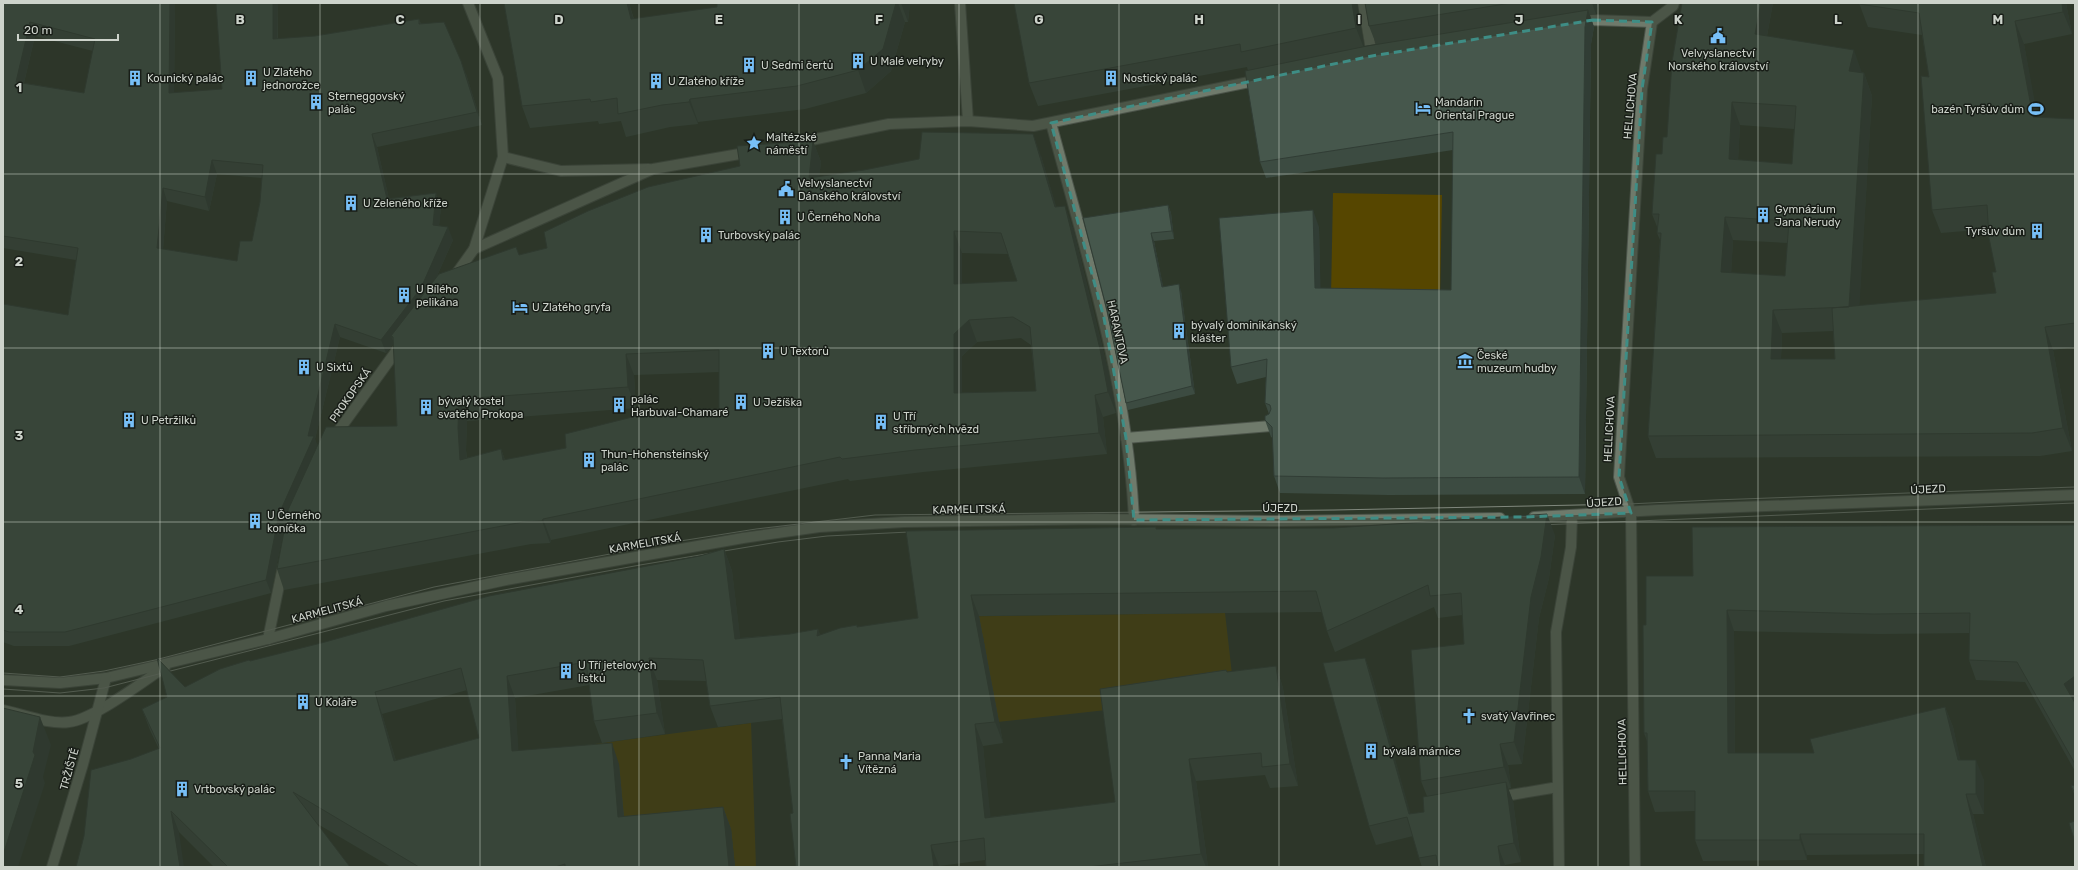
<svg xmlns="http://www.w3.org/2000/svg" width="2078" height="870" viewBox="0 0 2078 870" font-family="Rubik,sans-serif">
<rect width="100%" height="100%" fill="#2d3729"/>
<g fill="#564600">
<path d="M1333 193 1442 195 1440 298 1331 296Z"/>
<path d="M1225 613 1234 692 1124 708 997 722 983 636 922 617Z"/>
<path d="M751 723 756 867H735L731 829 626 839 558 749Z"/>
</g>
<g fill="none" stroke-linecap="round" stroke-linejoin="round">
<defs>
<path id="service" d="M1126 438 1271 426"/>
<g id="minor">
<path d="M960 3 968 121"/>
<path d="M1363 3 1372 56"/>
<path d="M1578 22 1593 20 1652 22"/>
<path d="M1051 123C1086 254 1128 384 1134 520"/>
<path d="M792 144 889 124 968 121 1033 126 1259 80"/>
<path d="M503 157 561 171 649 169"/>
<path d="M474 249 653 169 751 152"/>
<path d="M454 277 474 249 503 157 498 78 468 3"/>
<path d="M334 437 402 343"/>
<path d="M1534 517 1658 510 2075 495"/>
<path d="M268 639 283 566"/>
<path d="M3 680 60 683 106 678 268 639 386 606 506 580 743 538 819 527 904 522 1097 519 1278 521 1500 518"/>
<path d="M3 710C22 714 50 725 69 722 94 719 142 682 165 667"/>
<path d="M1499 797 1558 787"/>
<path d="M52 867 83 764 106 678"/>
<path d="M1559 867 1556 632 1571 547 1572 516"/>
<path d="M1635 867 1631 513 1619 477 1642 89 1652 22 1673 6 1674 3"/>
</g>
</defs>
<use href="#service" stroke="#4c544a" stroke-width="12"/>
<use href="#minor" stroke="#4c544a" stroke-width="12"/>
<use href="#service" stroke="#6f7a6b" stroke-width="10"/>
<use href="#minor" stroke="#6f7a6b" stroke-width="10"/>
<g stroke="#80887d" stroke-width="1">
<path d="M1540 525 2075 503"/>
<path d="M3 673 60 677 104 671 155 660 434 587 674 542 756 529 875 515 1334 510 1628 504 1714 500 2075 487"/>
<path d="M3 689 60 693 104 688 444 601 640 565 778 542 827 536 930 531"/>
</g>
</g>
<g fill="#3c4b41" fill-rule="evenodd">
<path d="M3 3H175L174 93 222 89 216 3H278V39L315 36 419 19 421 24 466 74 482 125 377 147 389 199 441 207 439 225 453 240 437 276 516 247 519 255 547 248 740 166 813 141 821 162 819 177 1041 156 1056 207 1073 228 1108 370 1116 413 1103 417 1107 454 923 472 850 481 848 479 551 540 550 543 531 544 284 590 277 569 286 524 284 528 271 593 69 646H14L3 642V304L68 315 76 260 3 248ZM35 36 93 51 84 93 24 83ZM217 174 262 178 260 202 252 241 237 261 163 249 167 201 209 211ZM962 253 1008 254 1017 281 962 284ZM340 337 386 353 394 343 397 426 317 446 315 439ZM1021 338 1031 345 1036 391 962 393V356L977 342ZM719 372V409L566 448 505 460 501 449 467 458 466 450 467 421 636 408 634 375Z"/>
<path d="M504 3H629L634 19 717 7V3H910L908 22H905L891 71 866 93 805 109 698 122V124L670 127 626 137 621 121 599 124 598 121 530 128 522 106Z"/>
<path d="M1014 3H1357L1364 46 1376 44 1369 26 1365 3H1601H1598L1596 14 1590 15 1594 27 1591 44 1585 494 1389 495 1280 493 1274 476 1273 438 1271 437 1265 420 1269 414 1265 403 1266 377 1237 384 1231 367 1319 227 1320 288 1451 290 1453 150 1266 178 1260 162 1248 71 1247 67 1038 106 1029 83Z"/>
<path d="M1682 3H1773L1767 36 1864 73 1872 96 1859 306 1996 293V272L1988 229 1941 233 1932 210 1929 77 1922 35 1868 27 1859 3H2066L2072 34 2024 44 2037 118 2075 119V347L2053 350 2072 451 2040 456 1656 458 1648 436 1660 240 1657 233 1658 229 1652 214 1662 154 1667 137ZM1740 125 1794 129 1792 164 1738 160ZM1733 240 1788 243 1785 276 1731 273ZM1833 331 1835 359H1781L1782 333Z"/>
<path d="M1168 205 1171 213 1174 239 1154 241 1163 287 1181 291 1195 394 1128 410 1126 403 1107 310Z"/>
<path d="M2075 525V702H2074L2075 703V771L2025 682 1976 680 1969 660 1970 633 1880 634 1734 631 1735 753H1814L1945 707 1953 727 1960 760 1984 780V814H1973L1986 867H1924V854L1807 855V860L1703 861 1695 840V811L1655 812 1648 791 1647 741 1644 733 1646 625 1693 576Z"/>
<path d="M1156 527V529L1555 535 1549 578 1539 618 1522 764 1508 765 1511 788 1508 789 1513 801 1521 862 1505 865V867H1422L1419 858 1413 836 1376 845 1369 826 1365 658 1372 677 1410 814 1424 812 1427 796 1421 781 1464 644 1462 615 1438 618 1434 607 1335 652 1327 631 1322 612 979 616 1003 743 983 746 990 817 1115 802 1227 672 1276 666 1283 688 1298 786 1270 788 1265 775 1196 781 1208 867H986L985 860 939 866 793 813 782 719 718 727 710 706 706 681 657 680 665 734 602 743 594 721 589 685 515 698 518 751 619 764 624 817 723 807 731 829 735 867H391L316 823 350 867H214L179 832 131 759 159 749 150 730 142 709 167 697 185 687 250 661 700 556 724 549 732 571 740 638 790 634 818 629 820 635 858 627 918 618 906 531ZM467 690 479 738 396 761 382 714Z"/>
<path d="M2075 785V796L2071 786Z"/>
</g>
<g fill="#313d35">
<path d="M170 3H175L174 107 169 93Z"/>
<path d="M273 3H278L277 53 273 39Z"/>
<path d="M627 3H629L640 42 631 19Z"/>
<path d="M896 3H898L905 22 891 71 866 93 858 70Z"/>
<path d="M901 3H910L908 22Z"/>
<path d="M1352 3H1357L1365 51 1356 28Z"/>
<path d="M1592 3H1598L1596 14Z"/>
<path d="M1761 3H1773L1763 57 1755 34Z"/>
<path d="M2062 3H2066L2072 34 2063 12Z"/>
<path d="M1588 10 1594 27 1591 44 1585 494 1579 477 1585 27Z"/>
<path d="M2015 21 2024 44 2042 140 2033 117Z"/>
<path d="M30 22 35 36 21 95 16 82Z"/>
<path d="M1854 50 1862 73 1849 71Z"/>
<path d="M461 61 466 74 482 125 477 112Z"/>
<path d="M1864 73 1872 96 1858 330 1849 307Z"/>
<path d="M690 99 698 122V124L689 102Z"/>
<path d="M1732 102 1740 125 1737 182 1729 159Z"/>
<path d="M372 134 377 147 392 212 387 199Z"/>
<path d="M1033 134 1041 156 1063 229 1055 207Z"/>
<path d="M813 141 821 162 817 200 809 178Z"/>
<path d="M212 160 217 174 209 211 205 197Z"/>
<path d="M163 188 167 201 162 261 157 248Z"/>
<path d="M436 193 441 207 438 238 433 225Z"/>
<path d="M1168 205 1171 213 1174 239 1172 231Z"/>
<path d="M1065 206 1073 228 1108 370 1116 413 1108 392Z"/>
<path d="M1313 210 1319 227 1321 305 1315 288Z"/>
<path d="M1725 217 1733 240 1730 295 1721 272Z"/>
<path d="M448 227 453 240 426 301 393 337 391 336 394 343 386 353 381 340Z"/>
<path d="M954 231 962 253V306L954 284Z"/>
<path d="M1151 233 1154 241 1165 295 1162 287Z"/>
<path d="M1179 284 1181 291 1195 394 1192 386Z"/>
<path d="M1773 310 1782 333 1780 382 1771 359Z"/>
<path d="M969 320 977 342 962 356V415L954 393V334Z"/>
<path d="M335 324 340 337 315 439 319 449 284 528 271 593 266 580 279 514 308 436Z"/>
<path d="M2045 327 2053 350 2072 451 2063 428Z"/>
<path d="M626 354 634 375 636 408 628 387Z"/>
<path d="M1095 395 1103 417 1107 454 1099 433Z"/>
<path d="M459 399 467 421 466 450 468 481 460 460 458 428Z"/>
<path d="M501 449 509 471 503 460Z"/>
<path d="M1547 514 1555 535 1549 578 1539 618 1522 764 1514 742 1531 597Z"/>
<path d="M543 519 551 540 550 543 542 521Z"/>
<path d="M724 549 732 571 743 660 735 639Z"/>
<path d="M971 595 979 616 1003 743 995 722Z"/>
<path d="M1727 610 1734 631 1735 773 1728 753Z"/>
<path d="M818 629 826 650 817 636Z"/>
<path d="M649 658 657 680 665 734 657 713Z"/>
<path d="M1365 658 1372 677 1416 833 1409 814Z"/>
<path d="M1276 666 1283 688 1298 786 1290 764Z"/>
<path d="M507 676 515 698 520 773 512 751Z"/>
<path d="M2075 676V702L2072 704 2064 684Z"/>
<path d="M375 692 382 714 402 782 394 761Z"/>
<path d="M1945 707 1953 727 1965 780 1958 760Z"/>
<path d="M40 717 51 745 43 777 45 783 18 867H3V855L33 752Z"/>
<path d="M975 724 983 746 993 839 985 818Z"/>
<path d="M612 743 619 764 626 839 618 817Z"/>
<path d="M1500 744 1508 765 1511 788 1504 767Z"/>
<path d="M1189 759 1196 781 1208 867H1206L1201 854Z"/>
<path d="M1976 760 1984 780V814L1976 794Z"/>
<path d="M1506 782 1513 801 1521 862 1514 843Z"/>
<path d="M1966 794 1973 814 1986 867H1983Z"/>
<path d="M723 807 731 829 735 867H729Z"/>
<path d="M171 811 179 832 184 867H180Z"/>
<path d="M1800 834 1807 855V860L1800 840Z"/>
<path d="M931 845 939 866V867H934Z"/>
<path d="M1498 846 1505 865V867H1501Z"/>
</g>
<g fill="#46574c" stroke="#313d35" fill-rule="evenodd">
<path d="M3 3H170L169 93 222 89 216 3H273V39L315 36 419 19V24L444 22 461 61 477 112 372 134 387 199 436 193 433 225 448 227 421 288 381 340 335 324 308 436H314L279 514 266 580 65 632H9L3 630V304L68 315 78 248 3 236ZM30 22 95 39 84 93 16 82ZM212 160 263 165 260 202 252 241H240L237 261 157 248 163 188 205 197Z"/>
<path d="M504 3H627L631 19 717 7V3H896L883 49 858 70 797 86 690 99 689 102 662 105 618 114 617 98 591 102 590 99 522 106Z"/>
<path d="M1014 3H1352L1356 28 1241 52 1240 44 1029 83Z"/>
<path d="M1365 3H1511L1369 26Z"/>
<path d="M1682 3H1761L1755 34 1854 50 1849 71 1864 73 1849 307 1773 310 1771 359H1835L1832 308 1996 293 1992 272H1996L1989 238 1987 205 1932 210 1921 76 1929 77 1919 13 1859 4V3H2062L2063 12 2015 21 2033 117 2075 119V323L2045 327 2063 428 2032 433 1648 436 1661 233H1657L1659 214H1652L1656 154H1662L1663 137H1667L1672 62ZM1732 102 1796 106 1792 164 1729 159ZM1725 217 1789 221 1785 276 1721 272Z"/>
<path d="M1588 10 1585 27 1579 477 1383 478 1274 476 1272 427 1265 420V416L1269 414 1271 409 1270 405 1265 403 1267 359 1231 367 1219 218 1313 210 1315 288 1451 290 1453 132 1260 162 1245 71 1367 46Z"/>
<path d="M922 132 1033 134 1055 207 1065 206 1100 349 1108 392 1095 395 1099 433 915 450 842 459 840 457 543 519 542 521 523 522 277 569 288 510 326 427 397 426 393 337 391 336 439 274 516 247 519 255 547 248 544 232 588 211 648 187 740 166 737 146 813 141 809 178 864 170 919 159ZM954 231 1001 233 1017 281 954 284ZM1013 317 1030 327 1036 391 954 393V334L969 320ZM719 350V409L660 410 565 434 566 448 503 460 501 449 460 460 458 428 459 399 628 387 626 354Z"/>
<path d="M1168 205 1172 231 1151 233 1162 287 1179 284 1192 386 1126 403 1107 310 1083 218Z"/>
<path d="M1547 514 1541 557 1531 597 1514 742 1500 744 1504 767 1421 781 1411 650 1464 644 1461 593 1430 596 1428 585 1327 631 1316 591 971 595 995 722 975 724 985 818 1115 802 1100 689 1226 670 1227 672 1276 666 1290 764 1262 767 1261 753 1189 759 1201 854 1088 867H986L984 838 931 845 934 867H796L790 814 793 813 780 697 710 706 703 660 649 658 657 713 594 721 586 662 507 676 512 751 612 743 618 817 723 807 729 867H565V864L555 867H419L293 792 350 867H228L171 811 180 867H76L84 836 91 770 131 759 160 748 142 709 167 697 157 658 185 687 220 669 249 660 250 661 325 642 489 596 700 556 724 549 735 639 790 634 818 629 817 636 840 628 857 625V627L918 618 906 531 1156 527V529L1333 528ZM461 668 479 738 394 761 375 692Z"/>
<path d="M2075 525V632L2074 633 2075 634V676L2064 684 2075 703V764L2017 662 1969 660 1970 613 1873 614 1727 610 1728 753H1814L1810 739 1945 707 1958 760H1976V794H1966L1983 867H1924V834H1800V840H1695V791H1648L1647 733H1644L1643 625H1646V576H1693L1692 527Z"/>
<path d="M1365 658 1409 814 1424 812 1423 797 1506 782 1514 843 1498 846 1501 867H1438L1436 855 1419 858 1407 817 1369 826 1323 663Z"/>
<path d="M3 708 40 717 33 752 35 755 3 855Z"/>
<path d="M2075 785V793L2071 786Z"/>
<path d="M2075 821V842L2069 823Z"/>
</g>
<path d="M0 0H2078V870H0ZM1593 20 1652 22 1642 89 1619 477 1631 513 1524 517 1134 520 1126 438 1104 318 1051 123 1372 56Z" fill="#2d3729" fill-opacity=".55" fill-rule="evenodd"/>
<path fill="none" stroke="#3e8d85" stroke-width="3" stroke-dasharray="8 5" stroke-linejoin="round" d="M1593 20 1652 22 1642 89 1619 477 1631 513 1524 517 1134 520 1126 438 1104 318 1051 123 1372 56Z"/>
<path fill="none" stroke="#cdd3cb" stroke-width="1" stroke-opacity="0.55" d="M160 3V867M320 3V867M480 3V867M639 3V867M799 3V867M959 3V867M1119 3V867M1279 3V867M1439 3V867M1598 3V867M1758 3V867M1918 3V867M3 174H2075M3 348H2075M3 522H2075M3 696H2075"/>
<defs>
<symbol id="civic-bare" viewBox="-9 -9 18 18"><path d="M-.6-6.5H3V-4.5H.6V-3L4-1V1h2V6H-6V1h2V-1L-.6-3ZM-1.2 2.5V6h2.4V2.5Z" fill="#77bff7" stroke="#181d17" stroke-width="2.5" paint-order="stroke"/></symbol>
<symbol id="building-bare" viewBox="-9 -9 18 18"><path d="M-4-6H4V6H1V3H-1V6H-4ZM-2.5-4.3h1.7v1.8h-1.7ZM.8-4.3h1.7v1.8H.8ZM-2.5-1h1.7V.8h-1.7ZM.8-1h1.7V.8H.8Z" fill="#77bff7" stroke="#181d17" stroke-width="2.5" paint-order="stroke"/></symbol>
<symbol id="hotel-bare" viewBox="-9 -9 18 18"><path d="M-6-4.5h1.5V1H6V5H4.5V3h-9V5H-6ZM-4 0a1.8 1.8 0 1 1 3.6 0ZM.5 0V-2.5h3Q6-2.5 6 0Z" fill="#77bff7" stroke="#181d17" stroke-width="2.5" paint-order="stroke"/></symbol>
<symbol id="stadium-bare" viewBox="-9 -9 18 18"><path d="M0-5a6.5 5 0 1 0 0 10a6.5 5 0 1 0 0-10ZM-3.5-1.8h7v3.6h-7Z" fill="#77bff7" stroke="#181d17" stroke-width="2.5" paint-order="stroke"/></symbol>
<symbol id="sight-bare" viewBox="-9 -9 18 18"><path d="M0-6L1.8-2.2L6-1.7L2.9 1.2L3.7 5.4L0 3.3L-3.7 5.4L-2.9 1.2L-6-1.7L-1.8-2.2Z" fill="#77bff7" stroke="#181d17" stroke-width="2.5" paint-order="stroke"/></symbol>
<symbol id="museum-bare" viewBox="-9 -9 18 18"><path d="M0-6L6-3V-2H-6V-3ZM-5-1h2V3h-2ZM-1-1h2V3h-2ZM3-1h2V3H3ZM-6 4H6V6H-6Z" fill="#77bff7" stroke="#181d17" stroke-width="2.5" paint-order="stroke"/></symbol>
<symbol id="church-bare" viewBox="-9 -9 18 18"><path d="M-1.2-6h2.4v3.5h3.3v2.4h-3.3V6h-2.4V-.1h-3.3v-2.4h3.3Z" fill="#77bff7" stroke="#181d17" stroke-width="2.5" paint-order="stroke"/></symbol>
</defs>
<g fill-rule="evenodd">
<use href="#civic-bare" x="1707" y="25" width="22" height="22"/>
<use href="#building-bare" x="847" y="50" width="22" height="22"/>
<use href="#building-bare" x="738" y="54" width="22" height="22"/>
<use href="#building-bare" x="124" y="67" width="22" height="22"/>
<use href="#building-bare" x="240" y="67" width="22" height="22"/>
<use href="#building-bare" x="1100" y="67" width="22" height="22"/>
<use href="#building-bare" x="645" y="70" width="22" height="22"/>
<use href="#building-bare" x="305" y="91" width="22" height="22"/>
<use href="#hotel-bare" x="1412" y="97" width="22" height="22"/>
<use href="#stadium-bare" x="2025" y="98" width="22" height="22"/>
<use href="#sight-bare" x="743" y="132" width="22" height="22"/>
<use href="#civic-bare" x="775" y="178" width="22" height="22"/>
<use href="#building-bare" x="340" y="192" width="22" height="22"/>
<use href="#building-bare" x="1752" y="204" width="22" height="22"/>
<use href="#building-bare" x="774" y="206" width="22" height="22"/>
<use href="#building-bare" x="2026" y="220" width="22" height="22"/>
<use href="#building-bare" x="695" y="224" width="22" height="22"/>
<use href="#building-bare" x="393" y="284" width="22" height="22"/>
<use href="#hotel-bare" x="509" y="296" width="22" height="22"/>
<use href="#building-bare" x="1168" y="320" width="22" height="22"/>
<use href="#building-bare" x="757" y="340" width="22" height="22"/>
<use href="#museum-bare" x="1454" y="350" width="22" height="22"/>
<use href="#building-bare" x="293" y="356" width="22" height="22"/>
<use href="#building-bare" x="730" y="391" width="22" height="22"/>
<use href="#building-bare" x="608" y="394" width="22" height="22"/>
<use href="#building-bare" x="415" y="396" width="22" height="22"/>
<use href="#building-bare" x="118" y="409" width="22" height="22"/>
<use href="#building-bare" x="870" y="411" width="22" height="22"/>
<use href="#building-bare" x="578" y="449" width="22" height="22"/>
<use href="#building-bare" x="244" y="510" width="22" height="22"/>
<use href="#building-bare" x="555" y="660" width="22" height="22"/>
<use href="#building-bare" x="292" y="691" width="22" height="22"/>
<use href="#church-bare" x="1458" y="705" width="22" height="22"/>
<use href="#building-bare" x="1360" y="740" width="22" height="22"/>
<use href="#church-bare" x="835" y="751" width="22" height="22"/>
<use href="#building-bare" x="171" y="778" width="22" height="22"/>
</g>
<g text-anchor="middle" stroke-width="3" stroke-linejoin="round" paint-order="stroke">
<g font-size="11" fill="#cdd3cb" stroke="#181d17" text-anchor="start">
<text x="1718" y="57" text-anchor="middle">Velvyslanectví<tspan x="1718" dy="13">Norského království</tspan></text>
<text x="870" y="65">U Malé velryby</text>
<text x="761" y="69">U Sedmi čertů</text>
<text x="263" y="76">U Zlatého<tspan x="263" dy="13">jednorožce</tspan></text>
<text x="147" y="82">Kounický palác</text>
<text x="1123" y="82">Nostický palác</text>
<text x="668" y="85">U Zlatého kříže</text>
<text x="328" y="100">Sterneggovský<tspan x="328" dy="13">palác</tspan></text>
<text x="1435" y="106">Mandarin<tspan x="1435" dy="13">Oriental Prague</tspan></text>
<text x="2024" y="113" text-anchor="end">bazén Tyršův dům</text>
<text x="766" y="141">Maltézské<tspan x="766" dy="13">náměstí</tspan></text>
<text x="798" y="187">Velvyslanectví<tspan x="798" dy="13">Dánského království</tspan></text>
<text x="363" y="207">U Zeleného kříže</text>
<text x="1775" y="213">Gymnázium<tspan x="1775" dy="13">Jana Nerudy</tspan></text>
<text x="797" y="221">U Černého Noha</text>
<text x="2025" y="235" text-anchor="end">Tyršův dům</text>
<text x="718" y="239">Turbovský palác</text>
<text x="416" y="293">U Bílého<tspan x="416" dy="13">pelikána</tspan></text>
<text x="532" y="311">U Zlatého gryfa</text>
<text x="1191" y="329">bývalý dominikánský<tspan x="1191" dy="13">klášter</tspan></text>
<text x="780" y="355">U Textorů</text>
<text x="1477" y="359">České<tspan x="1477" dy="13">muzeum hudby</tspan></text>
<text x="316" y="371">U Sixtů</text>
<text x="631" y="403">palác<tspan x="631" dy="13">Harbuval-Chamaré</tspan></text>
<text x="438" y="405">bývalý kostel<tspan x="438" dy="13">svatého Prokopa</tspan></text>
<text x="753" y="406">U Ježíška</text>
<text x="893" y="420">U Tří<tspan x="893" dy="13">stříbrných hvězd</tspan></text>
<text x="141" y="424">U Petržilků</text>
<text x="601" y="458">Thun-Hohensteinský<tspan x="601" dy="13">palác</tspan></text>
<text x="267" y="519">U Černého<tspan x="267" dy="13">koníčka</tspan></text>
<text x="578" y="669">U Tří jetelových<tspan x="578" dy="13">lístků</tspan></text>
<text x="315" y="706">U Koláře</text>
<text x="1481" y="720">svatý Vavřinec</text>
<text x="1383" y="755">bývalá márnice</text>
<text x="858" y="760">Panna Maria<tspan x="858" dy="13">Vítězná</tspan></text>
<text x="194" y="793">Vrtbovský palác</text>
</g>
<g font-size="11" fill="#cdd3cb" stroke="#181d17">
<text transform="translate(1630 106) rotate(-85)" y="4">HELLICHOVA</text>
<text transform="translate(1118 332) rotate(78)" y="4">HARANTOVA</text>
<text transform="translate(350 395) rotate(-55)" y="4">PROKOPSKÁ</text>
<text transform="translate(1609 429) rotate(-87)" y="4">HELLICHOVA</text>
<text transform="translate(1928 489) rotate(-3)" y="4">ÚJEZD</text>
<text transform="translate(1604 502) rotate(-4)" y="4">ÚJEZD</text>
<text x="1280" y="512">ÚJEZD</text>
<text transform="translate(969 509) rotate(-1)" y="4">KARMELITSKÁ</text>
<text transform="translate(645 543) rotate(-10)" y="4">KARMELITSKÁ</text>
<text transform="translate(327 610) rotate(-15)" y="4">KARMELITSKÁ</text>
<text transform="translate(1622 752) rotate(-91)" y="4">HELLICHOVA</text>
<text transform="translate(69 769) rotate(-74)" y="4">TRŽIŠTĚ</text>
</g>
</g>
<g font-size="13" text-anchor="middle" font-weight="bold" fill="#cdd3cb" stroke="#181d17" stroke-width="3" stroke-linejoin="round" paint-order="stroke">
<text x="240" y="24">B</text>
<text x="400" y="24">C</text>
<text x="559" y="24">D</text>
<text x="719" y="24">E</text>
<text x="879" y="24">F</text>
<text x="1039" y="24">G</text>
<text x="1199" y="24">H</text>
<text x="1359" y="24">I</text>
<text x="1519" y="24">J</text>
<text x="1678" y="24">K</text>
<text x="1838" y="24">L</text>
<text x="1998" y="24">M</text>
<text x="19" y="92">1</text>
<text x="19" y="266">2</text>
<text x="19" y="440">3</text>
<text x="19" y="614">4</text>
<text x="19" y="788">5</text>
</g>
<rect width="2078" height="870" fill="none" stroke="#cdd3cb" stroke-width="8"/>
<path d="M18 34v6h100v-6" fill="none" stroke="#cdd3cb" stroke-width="2"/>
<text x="24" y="34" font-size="12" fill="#cdd3cb" stroke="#181d17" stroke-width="3" paint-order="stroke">20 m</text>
</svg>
